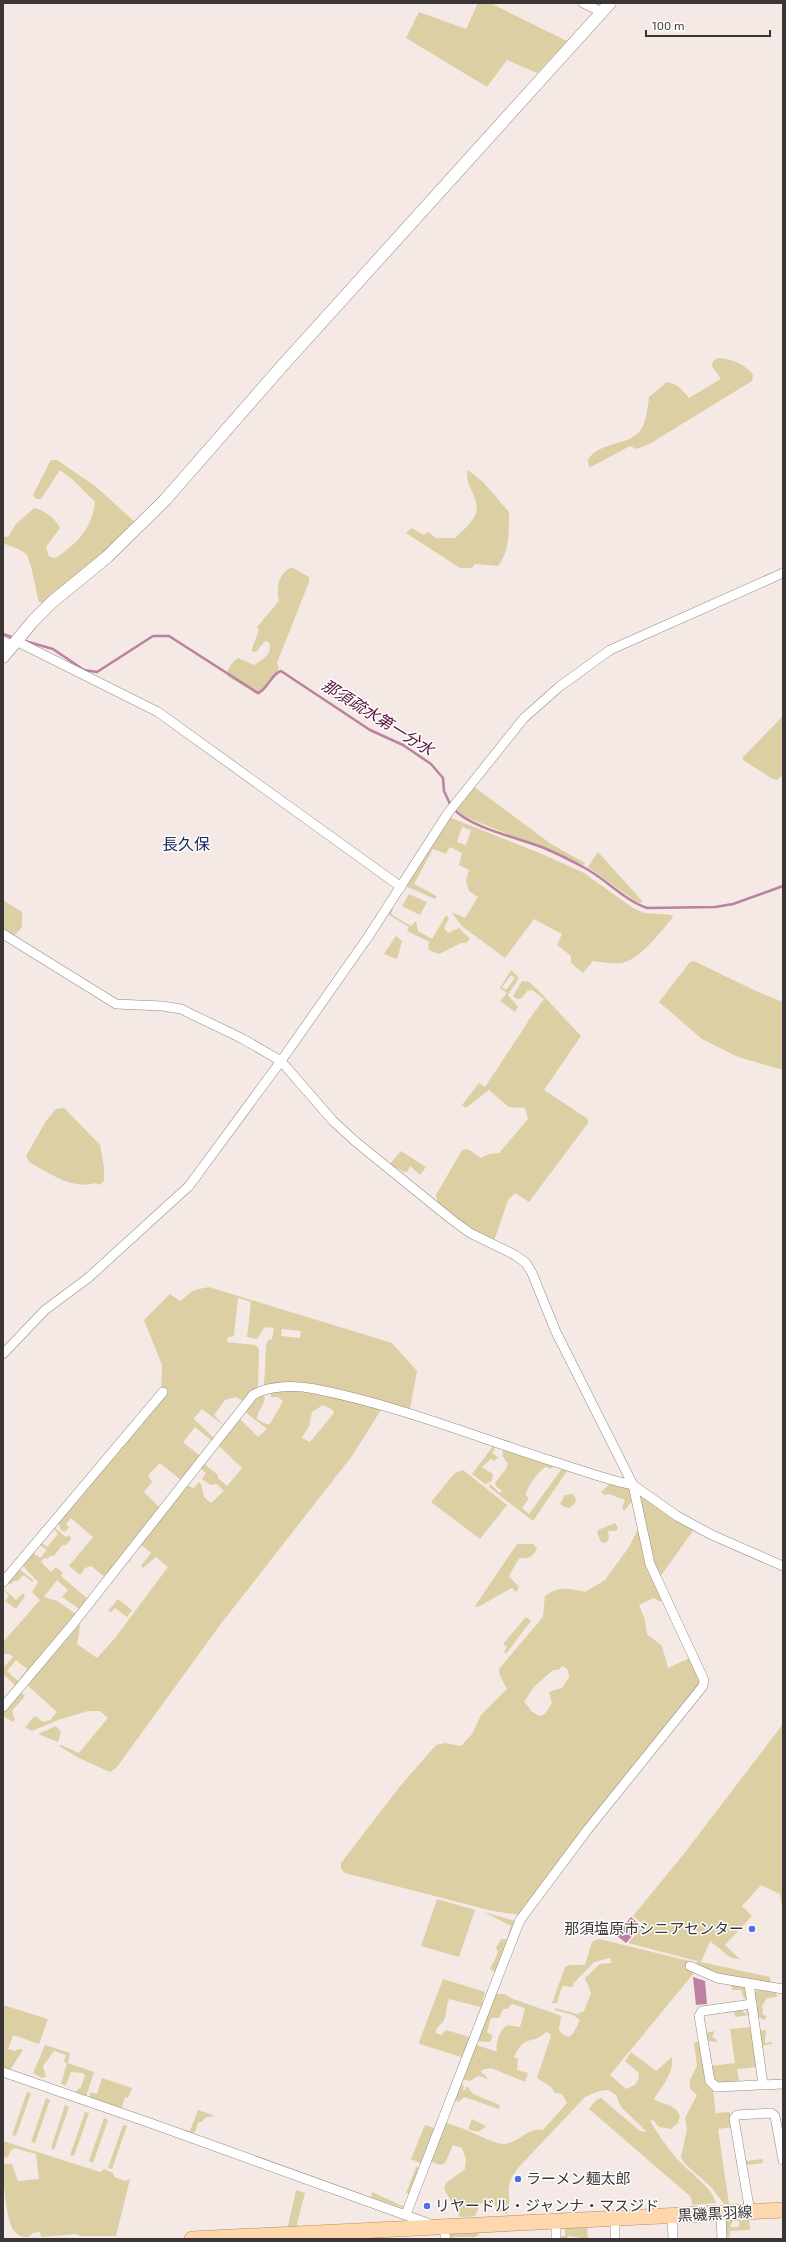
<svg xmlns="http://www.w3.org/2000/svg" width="786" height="2242" viewBox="0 0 786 2242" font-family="'Exo 2','Noto Sans JP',sans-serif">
<rect width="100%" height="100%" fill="#f5e9e5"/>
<g fill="#dbcfa3" fill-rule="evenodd">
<path d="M478 3H490L567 41 537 73 507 60 487 87 406 38 419 12 466 29Z"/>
<path d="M718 358C732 359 744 363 753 375L752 381 651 443 637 449 630 446 589 468 588 459C601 441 628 446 640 431 646 423 648 407 649 397L667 382C678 384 682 390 689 398L721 379 712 366 713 361Z"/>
<path d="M51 460H57L95 486 135 522V526L44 603 39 602C36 591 31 559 26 554 20 549 10 546 3 543V536L8 537 16 524 34 508C44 510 55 518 60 528L46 547 49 557 56 558C77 543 92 529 95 502L72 479 60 470 41 499H36L33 495Z"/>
<path d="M468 470 484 483 509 512C509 529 510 552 498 566L475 564 472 568H460L406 533 412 528 423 535 428 532 436 538H455C461 532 470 525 474 517 484 499 463 488 468 470Z"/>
<path d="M290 568H293L309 577V582L277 663 279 669 263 692 258 695 227 676C227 669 233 661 238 658L254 665C263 659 273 654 269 642L265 641 256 652 251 651 259 630 257 627 279 601C276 590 278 574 290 568Z"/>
<path d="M783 716V775L777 780 771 778 743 760V757Z"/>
<path d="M473 786 551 844 585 863 584 865 463 816 455 808Z"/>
<path d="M449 817 542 854 584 873 633 908 644 913 672 915 673 917C662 930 639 961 621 963 612 964 602 962 593 961L583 973 571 963V956L557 945 562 934 534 919 505 958 463 927 451 912 465 918 478 897 469 891 466 881 469 870 459 865 462 853 450 847 446 854 433 849 414 884 437 896 435 899 405 886ZM462 827 471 830 466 845 457 842Z"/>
<path d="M598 852 643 902 640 903 635 901 588 867Z"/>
<path d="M409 894 427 902 420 915 402 906Z"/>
<path d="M3 900 22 912V927L14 936 3 928Z"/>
<path d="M391 908 393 909 391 914 411 926 416 921 418 931 432 939 446 915 449 918 444 928 448 933 459 928 470 939 466 943H461L439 954 429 950 428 945 430 942 407 931 409 927 386 913Z"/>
<path d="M396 936 402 941 397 959 384 954Z"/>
<path d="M694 961 756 991 783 1002V1070L738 1057 702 1039 659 1002 690 962Z"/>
<path d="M511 970 519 978 508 995 518 1007 515 1012 500 1001 507 993 500 988ZM511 975 515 978 506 990 502 987Z"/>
<path d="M522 981 529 982 537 989 581 1036 544 1090 588 1119V1123L529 1202 515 1193 508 1200 495 1238 492 1240C478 1234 435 1211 436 1195L462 1150 468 1149 481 1158 489 1154 499 1153 528 1119 525 1108 509 1107 489 1090 466 1108 462 1105 479 1083 485 1087 528 1022V1021L544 999 532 990 527 991 522 998 517 999 513 996Z"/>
<path d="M64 1108 100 1145 104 1167V1181L99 1185 96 1183C72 1190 49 1173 29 1162L26 1156 46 1121 56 1109Z"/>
<path d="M401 1151 426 1167 420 1175 410 1166 408 1171 404 1172 390 1164Z"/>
<path d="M209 1287 392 1343 417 1371 410 1409 384 1405 352 1456 220 1625 117 1767 110 1772 79 1758 59 1746 61 1745 79 1753 108 1718 100 1711H88L58 1720 32 1731 25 1727 35 1716 43 1722 50 1720 57 1712 26 1684 16 1686 3 1674V1668L13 1657 10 1654H3V1642L40 1600 32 1592 38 1582 21 1564 32 1552 40 1558 47 1550 39 1544 41 1542 47 1547 58 1534 54 1529 55 1528 66 1537 69 1535 71 1539 66 1545H62L54 1556H50L47 1559 44 1558 41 1562 51 1572 56 1567 63 1573 61 1576 89 1600 81 1610 62 1597 68 1590 57 1580 44 1597 57 1601 76 1614 80 1627 77 1644 97 1658 115 1638 168 1567 156 1557 143 1568 141 1566 151 1553 140 1544 129 1558 132 1564 126 1559 185 1485 194 1488 199 1482 201 1484 204 1497 211 1503 224 1491 217 1484 210 1485 202 1479 206 1473 199 1467 203 1463 218 1475V1478L227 1486 242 1468 218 1445 238 1417 258 1437 267 1429 244 1411 253 1400 262 1395 265 1398C264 1406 257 1411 257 1419L266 1424H270L283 1401 278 1397H271V1392L264 1387 266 1346 268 1340 272 1339 274 1329 270 1327 264 1328 257 1339 247 1337 251 1302 238 1298 234 1336 228 1337 227 1342 255 1345 259 1349 258 1389 245 1402 236 1397 225 1400 214 1415 226 1427 202 1409 194 1418 195 1420 215 1439 213 1442 195 1427 183 1442 201 1457 182 1481 160 1463 148 1475 152 1482 144 1492 160 1508 106 1578 91 1566 85 1568 80 1575 69 1566 93 1537 71 1518 66 1524 69 1527 65 1532 61 1530 58 1522 161 1399 162 1365 144 1320 170 1294 180 1301 194 1290ZM282 1329 301 1331 300 1338 281 1336ZM323 1405 333 1410 334 1413 310 1442 302 1438 309 1426 312 1412ZM16 1660 27 1669 18 1681 7 1671Z"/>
<path d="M494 1445 496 1446 492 1453 500 1459 497 1458 494 1461 491 1459 482 1467 493 1474 492 1481 485 1484 472 1474Z"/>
<path d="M504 1448 555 1464 551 1469 546 1467C540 1469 525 1489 526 1496L529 1498 522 1508 529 1514 563 1467 569 1468 533 1521 489 1487 490 1484 500 1493 502 1491 496 1486 495 1483 506 1469 508 1463C502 1458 501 1454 504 1448Z"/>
<path d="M463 1470 507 1505 480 1539 431 1502 455 1473Z"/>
<path d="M611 1483 630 1488 634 1499 624 1511 622 1507 625 1500 609 1494 604 1495 601 1492Z"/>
<path d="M637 1491 695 1528 655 1584 662 1600 660 1602 654 1598 639 1605 645 1620 647 1634 662 1646 668 1668 690 1658 701 1683 521 1915 493 1911 345 1873 341 1869V1863L401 1785 436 1745 445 1743 461 1746 472 1734 481 1715 507 1689 500 1676 499 1669 543 1617 545 1596C558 1586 569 1588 585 1592L605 1580 629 1547 638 1529ZM563 1666 568 1670 569 1677 562 1688 551 1691 549 1693 552 1703 545 1714 539 1716 531 1711 529 1707 524 1702 534 1687 553 1670H558Z"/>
<path d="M573 1494 576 1499 575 1503 570 1508 564 1507 560 1504 565 1495Z"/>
<path d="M615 1523 618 1528 616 1531H608L609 1538 606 1543 601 1542 597 1533 598 1530Z"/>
<path d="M517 1544H533L537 1548C534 1557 528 1559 519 1558L509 1576 519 1587 516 1592 512 1588 478 1607 475 1606Z"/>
<path d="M19 1569 33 1580V1582L23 1575 18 1581H14L10 1585 7 1582Z"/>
<path d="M4 1589 16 1600 23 1593 25 1596 16 1609 5 1601 9 1596Z"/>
<path d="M118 1599 132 1610 127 1617 115 1608 111 1612 108 1611Z"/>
<path d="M526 1617 531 1621 506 1654 504 1652 507 1647 503 1644Z"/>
<path d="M20 1692 25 1696 12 1711 15 1720 13 1722 3 1716V1714Z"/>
<path d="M783 1724V1914L780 1894 761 1885 742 1906 752 1916 725 1945 740 1959 731 1958 710 1941 701 1962 770 1977 771 1985 709 1973 696 1965 697 1961 628 1943 644 1925 633 1916 683 1855Z"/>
<path d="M56 1726 61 1732 58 1742 38 1734Z"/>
<path d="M437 1899 475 1910 459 1957 421 1946Z"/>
<path d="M484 1912 515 1921 499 1969 495 1972 490 1969 496 1957 498 1951 496 1948 501 1939H507L511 1926Z"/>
<path d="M599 1939 689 1961 695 1969 694 1973 610 2075 626 2089 635 2085 639 2078 638 2072 625 2061 631 2052 656 2071 672 2057C674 2073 663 2085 654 2099 665 2106 674 2103 680 2116L678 2123 671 2129 659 2127 653 2120 650 2121C657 2133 665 2144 673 2154 684 2169 711 2185 716 2203L692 2205 691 2197 589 2109 596 2100 601 2098 640 2131 647 2132 621 2107 616 2095 608 2090 599 2091 585 2097 518 2168C501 2190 514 2196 507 2214L498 2211 493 2202 481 2203 475 2216 460 2217 444 2189 446 2183 465 2169 466 2159 462 2148 453 2145 445 2163 441 2165 429 2161 445 2123C460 2125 493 2144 503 2144 518 2144 527 2127 543 2130L567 2103 562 2094 555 2093 551 2087 537 2078 551 2036 550 2034 546 2032C532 2046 526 2032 514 2057L518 2059 517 2070 528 2073 525 2082 491 2068 482 2070 481 2072 487 2077V2079C476 2075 480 2075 470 2081L460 2079 474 2044 497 2052C495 2042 499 2032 507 2025L520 2027 525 2008 512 2004 507 2009H503L499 2018H491L487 2032 492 2035V2039L489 2042 476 2041 494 1994H504L513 1999 559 2015 561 2017 559 2029 562 2034 569 2037 574 2032 580 2020 573 2015 555 2010V2008L577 2014 584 2011 591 1993 585 1978 600 1964 612 1963 610 1958 594 1962 573 1984V1987L563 1986 561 1989 557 2003H552L565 1967 570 1965H585L592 1942Z"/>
<path d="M443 1979 485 1992 482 2001 484 2005 464 2056 461 2057 420 2044 419 2042ZM449 1999 481 2007 470 2037 446 2030 441 2035 436 2033C435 2027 441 2026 444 2020 447 2014 446 2006 449 1999Z"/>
<path d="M731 1983 744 1986 747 1998 744 1999 741 1990H732Z"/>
<path d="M759 1989 776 1992 777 1997 767 1998 762 2006 763 2015 767 2016 764 2020 757 2016 754 1993Z"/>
<path d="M3 2005 48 2019 39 2044 13 2035 8 2049 15 2051 19 2049 23 2050 10 2070 3 2068Z"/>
<path d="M745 2008 750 2015 735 2017 734 2010 740 2009 747 2015Z"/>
<path d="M752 2027 758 2067 737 2069 739 2081 745 2082 718 2083 714 2080 711 2066 735 2063 730 2029Z"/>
<path d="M766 2030 765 2043 772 2042V2044L761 2046 759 2031Z"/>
<path d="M715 2031 712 2037 716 2039 717 2042 707 2041 706 2033Z"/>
<path d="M698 2041 702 2043 713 2089 716 2117V2113L730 2112 733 2127 718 2129 729 2204H724L711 2187 684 2163 681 2157 687 2129 685 2118 697 2095 690 2089V2080L697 2066 694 2043Z"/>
<path d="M45 2045 70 2053 68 2063 94 2072 86 2097 74 2093 81 2087 85 2076 83 2073 71 2072 66 2085 61 2084 67 2063 64 2062 66 2055 54 2051 43 2066 46 2077 42 2078 33 2073Z"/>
<path d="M102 2078 132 2088 128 2098 125 2097 121 2109 90 2099V2092L97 2094Z"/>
<path d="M458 2084 464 2085 463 2090H465L467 2086 473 2094 500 2105 499 2109 464 2097 459 2102 452 2099Z"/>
<path d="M27 2092 31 2093 16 2136 12 2135Z"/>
<path d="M46 2098 50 2100 35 2143 31 2142Z"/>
<path d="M65 2105 69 2107 54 2150 51 2148Z"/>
<path d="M198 2110 215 2116C209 2118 207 2114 202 2122H198L196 2130 193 2134 180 2129 190 2131Z"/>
<path d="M85 2112 89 2113 74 2156 70 2155Z"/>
<path d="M104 2118 108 2120 93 2163 89 2161Z"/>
<path d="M472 2119 486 2126C479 2133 476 2132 468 2129Z"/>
<path d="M123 2125 127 2126 112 2169 108 2168Z"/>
<path d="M425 2125 434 2128V2131L423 2161 420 2163 411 2159Z"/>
<path d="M3 2141 100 2172 104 2169 113 2173 114 2177 125 2181 130 2179 116 2236H80L76 2234 41 2237 40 2232 33 2233 28 2237C23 2237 18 2236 14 2231 6 2221 3 2178 3 2164H12L18 2181 39 2179 36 2154 14 2148 11 2150 8 2157 3 2158Z"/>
<path d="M762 2159 763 2163 746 2165V2161Z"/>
<path d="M416 2167 420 2168 410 2194 406 2193Z"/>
<path d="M296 2190 305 2193 297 2224 298 2227 287 2230Z"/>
<path d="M372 2192 405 2207 403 2208 371 2197Z"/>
<path d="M749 2219 750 2230 730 2231 729 2239H726L725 2220H733L730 2227H739V2220Z"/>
<path d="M565 2228H587L588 2239 569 2236 566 2239H560V2236H565Z"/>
<path d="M479 2232V2235L475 2237H454L453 2239H450L449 2233Z"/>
</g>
<g fill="#bb819e">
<path d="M631 1917 641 1926 626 1943 616 1935Z"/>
<path d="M693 1977 705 1981 707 2004 696 2005Z"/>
</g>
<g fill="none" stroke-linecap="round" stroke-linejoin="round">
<g stroke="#bb819e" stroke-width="2.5">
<path d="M3 634 14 638"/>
<path d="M25 641 53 649 84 670 97 672 153 636H169L258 693C269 688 270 675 281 671L370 730 403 745 431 764 443 778 444 791 451 806"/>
<path d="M454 809C468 827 522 839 544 848 558 854 572 861 585 868 607 880 624 900 647 908L715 907 733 904 783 886"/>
</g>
<defs>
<g id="minor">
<path d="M583 3 602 12"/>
<path d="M3 641 12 645"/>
<path d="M16 641 158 712 401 887"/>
<path d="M3 934 116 1004 162 1006 181 1009 243 1039 281 1061 333 1121 356 1142 451 1219 470 1233 515 1255 526 1263 532 1273 556 1332 633 1485 677 1516 712 1535 783 1566"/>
<path d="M3 1354 45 1310 88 1278 189 1186 281 1061 368 937 448 813 524 718 559 687 610 650 783 573"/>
<path d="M3 1582 163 1392"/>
<path d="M3 1707 73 1624 253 1395C270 1385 296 1385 315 1389 397 1405 476 1437 555 1462 581 1470 606 1480 633 1485"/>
<path d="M690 1966 717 1978 783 1989"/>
<path d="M749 1984 763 2084"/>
<path d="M752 2004 702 2011 699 2016 710 2081 716 2087 783 2084"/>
<path d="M3 2072 153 2124 433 2225"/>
<path d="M750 2212 734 2119 737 2115 771 2113 775 2116 783 2160"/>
<path d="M406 2214 520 1920 588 1829 703 1686 704 1680 650 1564 633 1485"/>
<path d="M721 2214 722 2239"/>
<path d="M672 2216 673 2239"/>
<path d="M615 2219V2239"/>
<path d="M556 2221V2239"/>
<path d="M443 2226 446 2239"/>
</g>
<path id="tertiary" d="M3 657 33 621 52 602 107 557 165 500 283 365 610 3"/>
<path id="primary" d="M192 2239 783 2210"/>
</defs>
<use href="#minor" stroke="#948985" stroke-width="10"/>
<use href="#tertiary" stroke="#948985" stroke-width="13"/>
<use href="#primary" stroke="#ba8e60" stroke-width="16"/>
<use href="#minor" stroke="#fff" stroke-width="9"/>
<use href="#tertiary" stroke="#fff" stroke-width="12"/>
<use href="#primary" stroke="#fed7ad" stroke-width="15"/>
</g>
<g fill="#4e70e4" stroke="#fff" stroke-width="1.5">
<circle cx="752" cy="1929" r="4"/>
<circle cx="518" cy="2179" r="4"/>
<circle cx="427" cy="2206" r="4"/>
</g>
<g text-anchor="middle" stroke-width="3" stroke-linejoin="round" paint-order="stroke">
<g font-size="15" fill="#3b3635" stroke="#fff" text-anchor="start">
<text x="744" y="1934" text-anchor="end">那須塩原市シニアセンター</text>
<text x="526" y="2184">ラーメン麺太郎</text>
<text x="435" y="2211">リヤードル・ジャンナ・マスジド</text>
</g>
<g font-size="15" fill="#3b3635" stroke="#fff">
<text transform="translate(715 2214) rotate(-3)" y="5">黒磯黒羽線</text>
</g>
<g font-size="16" font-style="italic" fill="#59133e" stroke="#fff">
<text transform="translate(378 717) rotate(32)" y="6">那須疏水第一分水</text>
</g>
<g font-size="16" fill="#1b2b62" stroke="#fff">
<text x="186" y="850">長久保</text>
</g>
</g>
<rect width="786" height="2242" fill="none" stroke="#3b3635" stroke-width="8"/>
<path d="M646 30v6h124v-6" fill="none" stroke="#3b3635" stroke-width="2"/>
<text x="652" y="30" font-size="12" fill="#3b3635" stroke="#ffffff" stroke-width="3" paint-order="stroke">100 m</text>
</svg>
